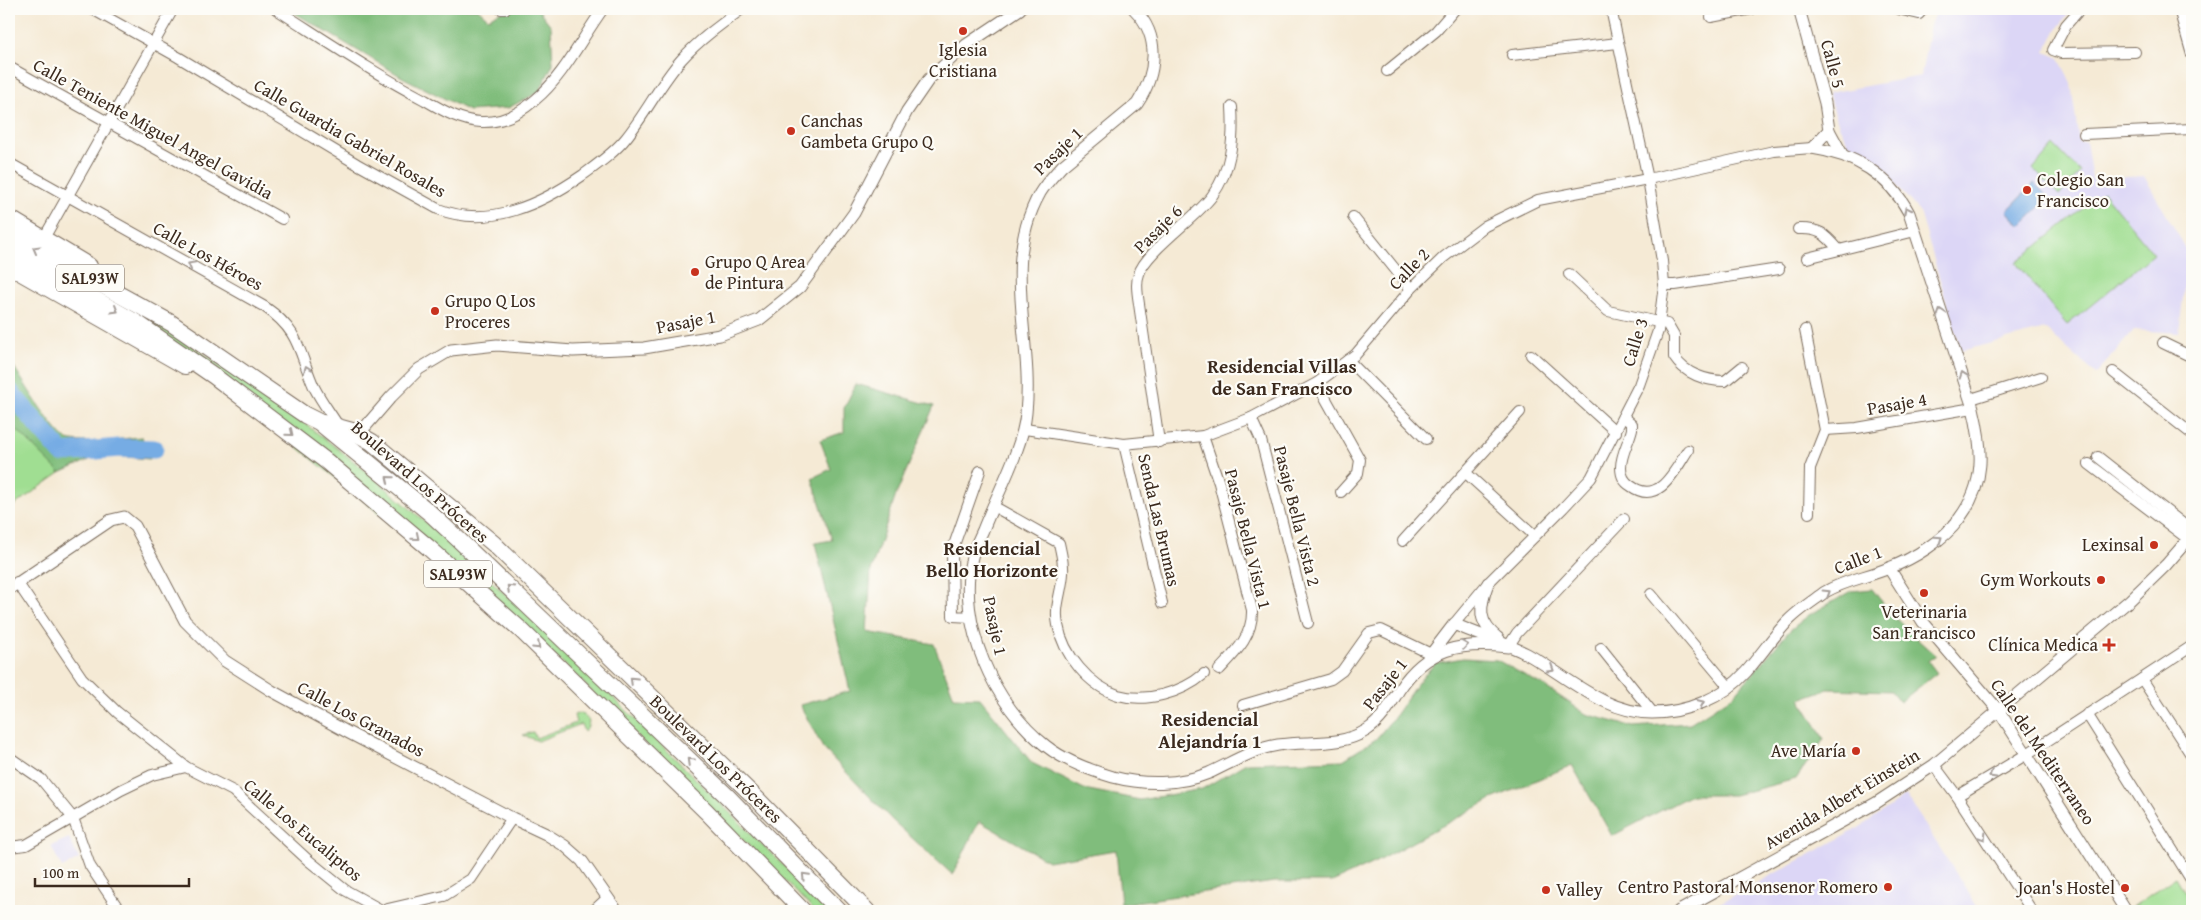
<svg xmlns="http://www.w3.org/2000/svg" width="2201" height="920" viewBox="0 0 2201 920" font-family="'Gentium Book Plus',serif">
<rect width="100%" height="100%" fill="#fdfcf7"/>
<filter id="ink" filterUnits="userSpaceOnUse"><feTurbulence type="fractalNoise" baseFrequency=".02" numOctaves="2"/><feDisplacementMap in="SourceGraphic" scale="10" xChannelSelector="R" yChannelSelector="G"/><feConvolveMatrix kernelMatrix="1 2 1 2 8 2 1 2 1" color-interpolation-filters="sRGB"/></filter>
<filter id="wash" filterUnits="userSpaceOnUse"><feTurbulence type="fractalNoise" baseFrequency=".0096" numOctaves="4" result="noise"/><feDisplacementMap in="SourceGraphic" scale="20" xChannelSelector="R" yChannelSelector="G"/><feGaussianBlur stdDeviation="1.12" result="paint"/><feColorMatrix in="noise" values="0 0 0 0 0 0 0 0 0 0 0 0 0 0 0 0 0 1.4 0 .05"/><feComposite in="paint" operator="in"/></filter>
<g filter="url(#wash)">
<rect width="100%" height="100%" fill="#f5ead5"/>
<g fill="#dcd6f6">
<path d="M1937 9H2072L2057 29 2045 52 2059 58 2071 84 2079 142 2086 141 2092 179 2144 176 2188 252 2179 333 2134 330 2096 374 2045 329 1961 351 1920 212 1886 174 1848 143 1839 126 1828 93 1921 76 1930 25Z"/>
<path d="M2181 9H2192V45Z"/>
<path d="M1906 795 1980 911H1705L1859 828Z"/>
<path d="M69 838 79 859 62 868 51 846Z"/>
</g>
<g fill="#a0de92" stroke="#6e8458">
<path d="M2054 145 2080 172 2059 195 2033 169Z"/>
<path d="M2103 192 2154 254 2067 325 2016 263Z"/>
<path d="M123 305 146 315C219 365 294 412 362 468 528 605 676 762 830 911H815L564 664Z"/>
<path d="M9 422 60 473 9 509Z"/>
<path d="M579 713 583 714 589 721 587 729 584 732 581 724 538 741 523 735 533 732 536 738 576 723 574 715Z"/>
<path d="M2176 877 2192 904V911H2129L2128 910Z"/>
</g>
<g fill="#80bd7c" stroke="#5e744d">
<path d="M288 9H478L488 18 506 9H538L551 26 553 64 539 92 508 108 469 111 402 77Z"/>
<path d="M9 359C19 374 54 434 68 440 81 445 126 438 142 437L150 459 100 455 60 473 9 422Z"/>
<path d="M856 384 934 406 896 495 871 570 867 632 934 644 954 697 980 698 1032 763 1084 789 1140 800 1202 789 1246 763 1343 760 1376 739 1394 717 1416 685 1435 663 1463 658 1497 660 1544 686 1586 714 1633 727 1690 723 1734 695 1789 631 1809 615 1852 591 1872 589C1891 614 1910 635 1936 655L1928 661 1937 673 1900 702 1891 691 1828 689 1800 699 1824 739 1796 779 1734 795H1691L1612 836 1572 765 1492 799 1370 865 1332 882H1274L1121 904 1116 850 1048 861 979 821 953 875 892 820 823 748 800 705 850 691 815 543 832 540 812 478 831 469 820 440 844 432V408Z"/>
</g>
<path fill="#76ace4" stroke="#586b81" d="M2034 183 2049 198 2021 226 2007 211Z"/>
<g fill="none" stroke-linecap="round" stroke-linejoin="round">
<path stroke="#76ace4" stroke-width="19" d="M9 391 62 453 119 448 154 449"/>
</g>
</g>
<g filter="url(#ink)">
<g fill="none" stroke-linecap="round" stroke-linejoin="round">
<defs>
<g id="minor">
<path d="M92 9 178 57 357 164 438 209C489 229 541 204 583 175 598 164 615 152 626 138 646 113 660 84 681 60 699 40 720 25 742 9"/>
<path d="M276 9C325 40 373 73 425 100 442 110 460 121 481 122 501 123 520 113 535 100 564 76 581 39 603 9"/>
<path d="M501 9H505"/>
<path d="M1898 9 1919 14 1923 9"/>
<path d="M2080 9 2066 25 2053 50 2061 53 2135 52"/>
<path d="M2179 9 2192 55"/>
<path d="M1711 17 1752 9"/>
<path d="M1512 55 1618 43"/>
<path d="M9 67 282 219"/>
<path d="M1387 71 1436 31 1455 9"/>
<path d="M2084 134 2192 129"/>
<path d="M9 163 265 307C301 332 298 351 314 387 321 401 331 414 339 427"/>
<path d="M1353 217 1411 289"/>
<path d="M1798 229C1820 228 1825 234 1839 250"/>
<path d="M44 238 173 9"/>
<path d="M1807 258 1915 231"/>
<path d="M1569 274 1608 311 1667 324 1674 336V357C1685 374 1706 381 1725 381L1742 367"/>
<path d="M1664 285H1675L1779 269"/>
<path d="M1805 330 1825 430 1810 468 1809 513"/>
<path d="M2163 343 2192 357"/>
<path d="M1531 355 1616 432"/>
<path d="M1348 360 1426 439"/>
<path d="M2113 372 2192 434"/>
<path d="M1317 383 1360 460 1358 473 1341 492"/>
<path d="M1971 399 2041 377"/>
<path d="M1624 417 1632 424V429C1629 442 1621 454 1621 467 1621 475 1624 482 1631 486 1659 506 1675 470 1688 450"/>
<path d="M1251 418 1261 440 1308 623"/>
<path d="M1025 429 1124 444 1203 436 1251 418 1317 383 1356 354 1411 289 1444 257 1485 226 1538 200 1648 179 1774 151 1812 148"/>
<path d="M1825 430 1857 428 1973 408"/>
<path d="M1203 436 1219 483 1252 610C1253 636 1236 652 1219 670"/>
<path d="M1159 442 1138 297C1137 289 1136 281 1139 274 1145 252 1196 218 1212 196 1232 168 1234 139 1232 107"/>
<path d="M1124 444 1162 603"/>
<path d="M2098 457 2192 531"/>
<path d="M2089 464 2188 539"/>
<path d="M1466 473 1535 536"/>
<path d="M993 506 1059 543C1061 553 1064 563 1063 573 1062 592 1054 606 1058 625 1063 654 1089 686 1118 695 1146 703 1182 693 1204 674"/>
<path d="M1403 541 1520 412"/>
<path d="M17 582 82 678 117 712 186 767 233 791 308 860 345 890 383 911"/>
<path d="M1651 594 1729 687"/>
<path d="M971 617 953 616 952 551 980 471"/>
<path d="M1454 624 1488 583 1563 508 1591 478 1639 385 1658 331 1664 285 1662 261 1648 179 1611 9"/>
<path d="M1508 647 1517 633 1624 519"/>
<path d="M1601 648 1653 713"/>
<path d="M2142 679 2192 756"/>
<path d="M1243 705 1331 679 1342 671 1369 633 1381 630 1431 654"/>
<path d="M2087 714 2192 881"/>
<path d="M9 757 41 779 73 818 90 866 120 911"/>
<path d="M1934 765 1957 796 2032 911"/>
<path d="M1957 796 2027 754 2192 646"/>
<path d="M9 847 26 845 121 790 152 775 186 767"/>
<path d="M379 911 444 896 471 879 512 818"/>
</g>
<g id="tertiary">
<path d="M1134 9C1161 36 1157 74 1137 104L1062 166C1055 174 1046 183 1040 193 1000 264 1034 338 1026 413 1023 448 996 496 983 530 979 539 974 548 972 557 956 622 994 706 1046 746 1065 761 1089 770 1113 777 1143 785 1180 785 1209 773 1231 763 1253 749 1278 745 1308 740 1339 748 1367 730 1382 720 1390 705 1399 690 1427 647 1461 642 1508 647"/>
<path d="M1799 9 1825 103 1829 130 1842 154"/>
<path d="M1812 148 1829 130"/>
<path d="M359 434 391 397 419 369 451 350 497 345 573 351 644 348 720 335 759 320 800 287 854 213 907 111 929 79 966 45 1020 9"/>
<path d="M1889 568 1923 622 1999 711 2126 911"/>
<path d="M1488 583C1479 608 1477 622 1499 639"/>
<path d="M9 589 111 520 124 517 135 526 185 621 225 661 272 691 349 733 512 818 546 834 565 846 582 861 617 911"/>
<path d="M1428 658 1454 624C1478 635 1504 642 1527 654 1567 676 1604 713 1652 713 1686 713 1723 698 1746 672 1760 656 1772 638 1787 622 1797 611 1813 601 1825 592 1845 580 1868 577 1889 568 1913 559 1944 540 1959 519 1986 483 1983 449 1973 408L1909 213C1889 175 1854 154 1812 148"/>
<path d="M594 911 607 899"/>
<path d="M1679 911 1876 803 1934 765 2130 600 2166 565 2192 535"/>
</g>
<g id="trunk">
<path d="M9 218 89 266"/>
<path d="M9 234 171 323 305 415 319 422 430 513 459 540 728 797 839 911"/>
<path d="M9 251 137 323 214 376 326 461 429 548 522 631 707 812 803 911"/>
<path d="M9 266 185 366"/>
<path d="M323 423 352 431 372 442 494 544 759 801 867 911"/>
</g>
</defs>
<use href="#minor" stroke="#7c6d5e" stroke-width="12"/>
<use href="#tertiary" stroke="#7c6d5e" stroke-width="13"/>
<use href="#trunk" stroke="#7c6d5e" stroke-width="18"/>
<use href="#minor" stroke="#fff" stroke-width="10"/>
<use href="#tertiary" stroke="#fff" stroke-width="11"/>
<use href="#trunk" stroke="#fff" stroke-width="16"/>
</g>
<defs><path id="oneway-chevron" d="M-2-3.5L2.5 0L-2 3.5" fill="none" stroke-width="1.6" stroke-linecap="round" stroke-linejoin="round" transform="scale(1.25)"/></defs>
<g stroke="#a79f9a">
<use href="#oneway-chevron" transform="translate(1907 210) rotate(-117)"/>
<use href="#oneway-chevron" transform="translate(36 249) rotate(-151)"/>
<use href="#oneway-chevron" transform="translate(191 265) rotate(-151)"/>
<use href="#oneway-chevron" transform="translate(115 310) rotate(30)"/>
<use href="#oneway-chevron" transform="translate(1941 312) rotate(-108)"/>
<use href="#oneway-chevron" transform="translate(307 369) rotate(-111)"/>
<use href="#oneway-chevron" transform="translate(1963 375) rotate(-109)"/>
<use href="#oneway-chevron" transform="translate(290 433) rotate(39)"/>
<use href="#oneway-chevron" transform="translate(389 479) rotate(-141)"/>
<use href="#oneway-chevron" transform="translate(416 537) rotate(40)"/>
<use href="#oneway-chevron" transform="translate(1939 539) rotate(-35)"/>
<use href="#oneway-chevron" transform="translate(510 588) rotate(-136)"/>
<use href="#oneway-chevron" transform="translate(1827 593) rotate(-32)"/>
<use href="#oneway-chevron" transform="translate(1465 645) rotate(-9)"/>
<use href="#oneway-chevron" transform="translate(537 646) rotate(44)"/>
<use href="#oneway-chevron" transform="translate(1551 669) rotate(32)"/>
<use href="#oneway-chevron" transform="translate(633 680) rotate(-136)"/>
<use href="#oneway-chevron" transform="translate(1701 703) rotate(-25)"/>
<use href="#oneway-chevron" transform="translate(690 761) rotate(-136)"/>
<use href="#oneway-chevron" transform="translate(1992 775) rotate(149)"/>
<use href="#oneway-chevron" transform="translate(1983 837) rotate(57)"/>
<use href="#oneway-chevron" transform="translate(805 876) rotate(-134)"/>
</g>
</g>
<g fill="#c8321e" stroke="#fdfcf7" stroke-width="2">
<circle cx="963" cy="31" r="5"/>
<circle cx="791" cy="131" r="5"/>
<circle cx="2027" cy="190" r="5"/>
<circle cx="695" cy="272" r="5"/>
<circle cx="435" cy="311" r="5"/>
<circle cx="2154" cy="545" r="5"/>
<circle cx="2101" cy="580" r="5"/>
<circle cx="1924" cy="593" r="5"/>
<path d="M2106.5 637.5h5v5h5v5h-5v5h-5v-5h-5v-5h5z"/>
<circle cx="1856" cy="751" r="5"/>
<circle cx="1888" cy="887" r="5"/>
<circle cx="2125" cy="888" r="5"/>
<circle cx="1546" cy="890" r="5"/>
</g>
<g text-anchor="middle" stroke-width="4.5" stroke-linejoin="round" paint-order="stroke">
<g fill="#fdfcf7" stroke="#75695f" stroke-width="1">
<rect x="56" y="264.5" width="68" height="27" rx="4"/>
<rect x="424" y="560.5" width="68" height="27" rx="4"/>
</g>
<g font-size="16" font-weight="bold" fill="#3b2a1e">
<text x="90" y="284">SAL93W</text>
<text x="458" y="580">SAL93W</text>
</g>
<g font-size="18" fill="#3b2a1e" stroke="#fdfcf7" text-anchor="end">
<text x="963" y="56" text-anchor="middle">Iglesia<tspan x="963" dy="21">Cristiana</tspan></text>
<text x="801" y="127" text-anchor="start">Canchas<tspan x="801" dy="21">Gambeta Grupo Q</tspan></text>
<text x="2037" y="186" text-anchor="start">Colegio San<tspan x="2037" dy="21">Francisco</tspan></text>
<text x="705" y="268" text-anchor="start">Grupo Q Area<tspan x="705" dy="21">de Pintura</tspan></text>
<text x="445" y="307" text-anchor="start">Grupo Q Los<tspan x="445" dy="21">Proceres</tspan></text>
<text x="2144" y="551">Lexinsal</text>
<text x="2091" y="586">Gym Workouts</text>
<text x="1924" y="618" text-anchor="middle">Veterinaria<tspan x="1924" dy="21">San Francisco</tspan></text>
<text x="2098" y="651">Clínica Medica</text>
<text x="1846" y="757">Ave María</text>
<text x="1878" y="893">Centro Pastoral Monsenor Romero</text>
<text x="2115" y="894">Joan's Hostel</text>
<text x="1556" y="896" text-anchor="start">Valley</text>
</g>
<g font-size="18" fill="#3b2a1e" stroke="#fdfcf7">
<text transform="translate(1833 64) rotate(75)" y="6">Calle 5</text>
<text transform="translate(153 129) rotate(29)" y="6">Calle Teniente Miguel Angel Gavidia</text>
<text transform="translate(350 138) rotate(30)" y="6">Calle Guardia Gabriel Rosales</text>
<text transform="translate(1058 151) rotate(-44)" y="6">Pasaje 1</text>
<text transform="translate(1158 229) rotate(-45)" y="6">Pasaje 6</text>
<text transform="translate(208 256) rotate(29)" y="6">Calle Los Héroes</text>
<text transform="translate(1409 269) rotate(-46)" y="6">Calle 2</text>
<text transform="translate(686 322) rotate(-11)" y="6">Pasaje 1</text>
<text transform="translate(1635 342) rotate(-73)" y="6">Calle 3</text>
<text transform="translate(1897 404) rotate(-10)" y="6">Pasaje 4</text>
<text transform="translate(420 482) rotate(41)" y="6">Boulevard Los Próceres</text>
<text transform="translate(1297 516) rotate(76)" y="6">Pasaje Bella Vista 2</text>
<text transform="translate(1159 520) rotate(77)" y="6">Senda Las Brumas</text>
<text transform="translate(1248 539) rotate(76)" y="6">Pasaje Bella Vista 1</text>
<text transform="translate(1858 560) rotate(-21)" y="6">Calle 1</text>
<text transform="translate(995 626) rotate(78)" y="6">Pasaje 1</text>
<text transform="translate(1385 684) rotate(-52)" y="6">Pasaje 1</text>
<text transform="translate(361 719) rotate(28)" y="6">Calle Los Granados</text>
<text transform="translate(2043 752) rotate(56)" y="6">Calle del Mediterraneo</text>
<text transform="translate(716 759) rotate(44)" y="6">Boulevard Los Próceres</text>
<text transform="translate(1842 799) rotate(-31)" y="6">Avenida Albert Einstein</text>
<text transform="translate(303 830) rotate(40)" y="6">Calle Los Eucaliptos</text>
</g>
<g font-size="19" font-weight="bold" fill="#3b2a1e" stroke="#fdfcf7">
<text x="1282" y="373">Residencial Villas<tspan x="1282" dy="22">de San Francisco</tspan></text>
<text x="992" y="555">Residencial<tspan x="992" dy="22">Bello Horizonte</tspan></text>
<text x="1210" y="726">Residencial<tspan x="1210" dy="22">Alejandría 1</tspan></text>
</g>
</g>
<rect width="2201" height="920" fill="none" stroke="#fdfcf7" stroke-width="30"/>
<path d="M35 878v8h154v-8" fill="none" stroke="#3b2a1e" stroke-width="2.5"/>
<text x="42" y="878" font-size="15" fill="#3b2a1e" stroke="#fdfcf7" stroke-width="4" paint-order="stroke">100 m</text>
</svg>
